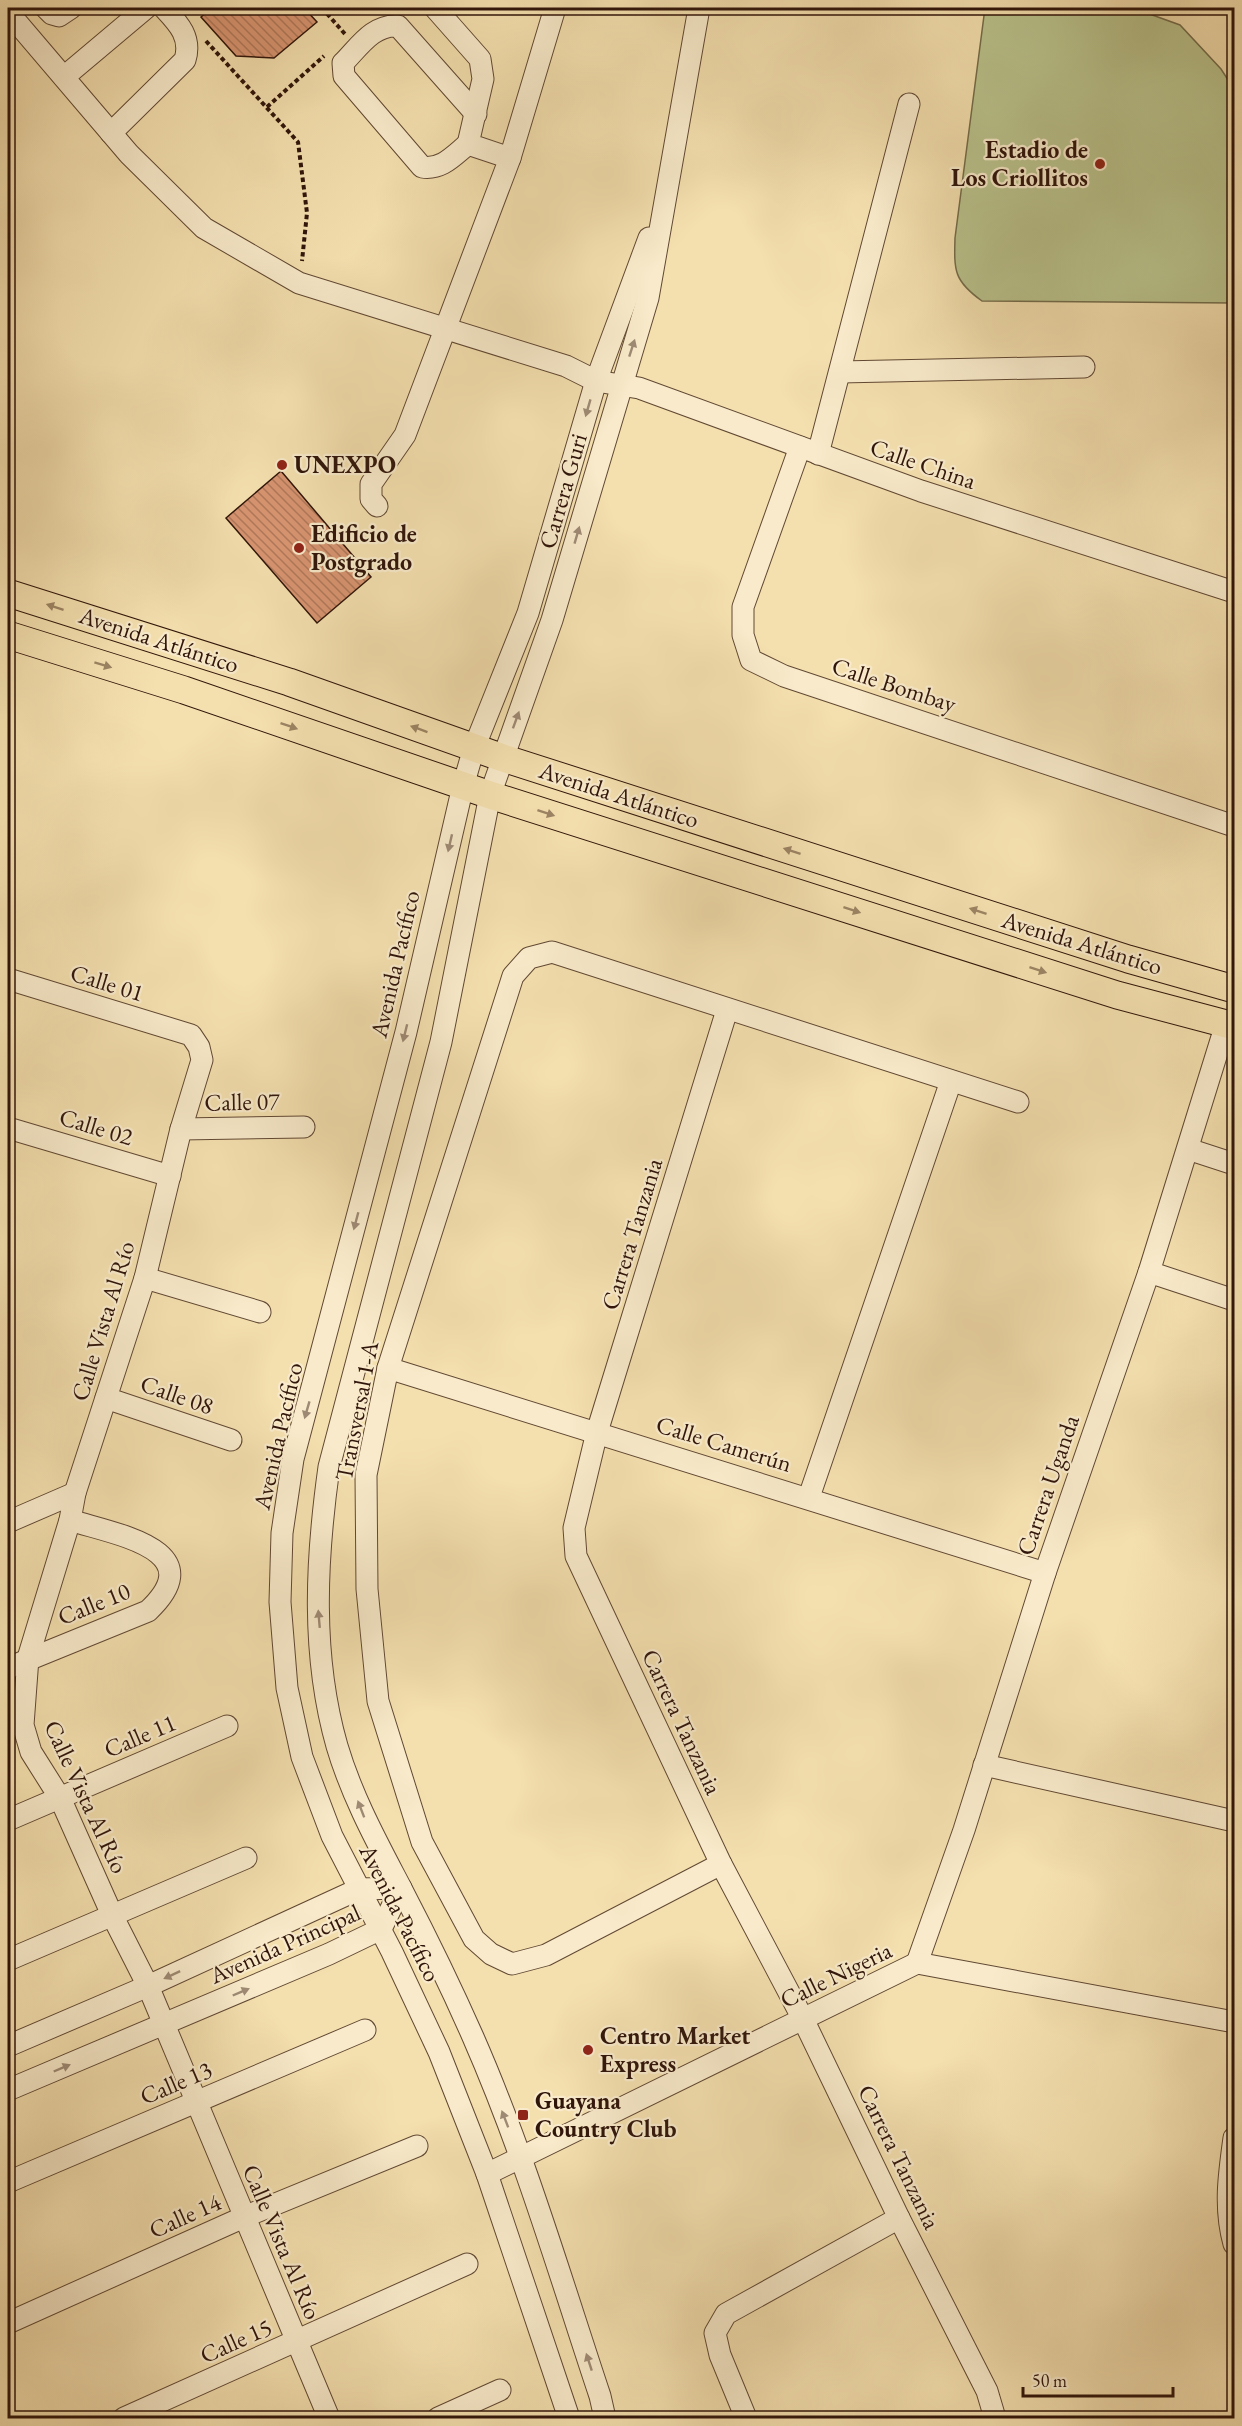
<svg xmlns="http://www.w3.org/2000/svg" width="1242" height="2426" viewBox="0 0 1242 2426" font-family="'EB Garamond',serif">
<defs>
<pattern id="building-back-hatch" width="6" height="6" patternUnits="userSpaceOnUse" patternTransform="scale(1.5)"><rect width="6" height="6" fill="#d79470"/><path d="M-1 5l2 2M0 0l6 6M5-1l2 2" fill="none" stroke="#af785a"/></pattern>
</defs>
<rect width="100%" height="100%" fill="#f4dfae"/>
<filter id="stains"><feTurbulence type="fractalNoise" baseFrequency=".00333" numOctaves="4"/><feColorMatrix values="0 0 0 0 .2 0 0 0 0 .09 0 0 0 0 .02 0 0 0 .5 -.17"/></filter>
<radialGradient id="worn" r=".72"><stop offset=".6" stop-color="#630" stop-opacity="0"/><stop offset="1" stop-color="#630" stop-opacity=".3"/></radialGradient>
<path fill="#b9c28c" stroke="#746c4b" stroke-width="1.5" d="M985 8H1133L1180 25 1221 69 1234 89V303L982 301C954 281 954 271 955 238Z"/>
<g fill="url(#building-back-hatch)" stroke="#30150a" stroke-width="1.5">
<path d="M212 8H304L317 22 274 58 236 56 201 17Z"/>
<path d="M281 471 371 577 317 623 226 518Z"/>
</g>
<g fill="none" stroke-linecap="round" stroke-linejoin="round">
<defs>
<g id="minor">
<path d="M46 8 52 14 59 16 71 8"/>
<path d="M435 8 480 59 483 79 468 144 510 158"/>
<path d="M8 12 129 154 204 228 299 283 566 366 596 381 639 388 921 491 1234 592"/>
<path d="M64 77 146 8"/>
<path d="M111 133 185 60C192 37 178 23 164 8"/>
<path d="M468 144C453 156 442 170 422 167L344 76 343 63C359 47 373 24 398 26L476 114"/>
<path d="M840 372 1084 367"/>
<path d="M800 447 743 607V635L751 660 784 676 1234 826"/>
<path d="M818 454 909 104"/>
<path d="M377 506 371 499V484L405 435 510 158 555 8"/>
<path d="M8 979 191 1035 199 1047 202 1060 181 1129 145 1278 75 1493 70 1520 28 1658 23 1725 31 1752 60 1798 113 1917 148 1986 329 2418"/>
<path d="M727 1010 597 1432 574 1528 576 1556 721 1864 803 2019 899 2218 987 2391 995 2418"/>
<path d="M8 1128 170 1176"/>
<path d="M181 1129 304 1127"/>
<path d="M1188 1149 1234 1164"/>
<path d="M1149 1272 1234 1300"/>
<path d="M145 1278 260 1312"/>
<path d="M388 1368 1045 1573"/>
<path d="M106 1398 231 1440"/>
<path d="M809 1497 951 1081"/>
<path d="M8 1522 75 1493"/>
<path d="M8 1668 148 1611C214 1549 113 1534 70 1520"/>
<path d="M984 1765 1234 1821"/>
<path d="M8 1820 227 1726"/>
<path d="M721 1864 546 1955 512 1964 491 1954 474 1939 422 1842 378 1701 367 1589 366 1475 388 1368 513 976 529 958 552 952 1018 1102"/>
<path d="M8 1960 246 1858"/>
<path d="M917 1963 964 1830 1045 1573 1149 1272 1226 1024"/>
<path d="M8 2046 148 1986 359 1889 401 1888 381 1929 329 1954 8 2090"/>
<path d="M1234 2138C1229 2174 1224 2208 1234 2244"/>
<path d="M487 2174 917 1963 1234 2022"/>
<path d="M8 2182 365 2030"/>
<path d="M8 2323 244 2217 417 2146"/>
<path d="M124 2418 467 2264"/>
<path d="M438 2418 500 2390"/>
<path d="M569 2418 487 2174 439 2052 392 1952 332 1836 302 1757 287 1688 280 1602 282 1533 293 1459 406 1032 463 786 474 748 528 613 596 381 649 238"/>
<path d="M605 2418 600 2396C560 2276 524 2153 473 2037 451 1987 427 1938 402 1890 378 1844 352 1797 337 1746 311 1655 316 1560 329 1467L441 1042 490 795 552 620 648 298 699 8"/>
<path d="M746 2418 720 2355 715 2333 726 2314 899 2218"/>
</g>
<g id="major">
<path d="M8 593 289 682 503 758 1128 959 1234 989"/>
<path d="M8 635 184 690 490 795 1117 995 1234 1026"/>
</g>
</defs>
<use href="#minor" stroke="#614833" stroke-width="23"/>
<use href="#major" stroke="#30150a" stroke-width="29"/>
<g stroke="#30150a" stroke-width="4" stroke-dasharray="4.5 3" stroke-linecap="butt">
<path d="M322 8 345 34"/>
<path d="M206 41 298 142 307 213 302 261"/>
<path d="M267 107 324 56"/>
</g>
<use href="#minor" stroke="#f8eaca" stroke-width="21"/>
<use href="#major" stroke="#f4dfae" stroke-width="27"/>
</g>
<defs><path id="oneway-solid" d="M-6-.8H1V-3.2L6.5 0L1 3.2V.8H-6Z" transform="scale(1.5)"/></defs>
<g fill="#9e8a74">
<use href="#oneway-solid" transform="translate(632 348) rotate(-72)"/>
<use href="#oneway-solid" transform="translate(588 408) rotate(106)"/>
<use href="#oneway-solid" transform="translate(577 535) rotate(-74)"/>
<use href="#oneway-solid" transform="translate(516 720) rotate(-70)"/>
<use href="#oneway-solid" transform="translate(450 843) rotate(103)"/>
<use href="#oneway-solid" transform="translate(405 1033) rotate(104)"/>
<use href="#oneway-solid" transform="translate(356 1221) rotate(105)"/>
<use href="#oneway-solid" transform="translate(307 1410) rotate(106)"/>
<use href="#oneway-solid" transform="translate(319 1619) rotate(-95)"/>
<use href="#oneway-solid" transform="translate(361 1809) rotate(-111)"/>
<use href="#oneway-solid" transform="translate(172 1975) rotate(155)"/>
<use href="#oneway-solid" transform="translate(241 1992) rotate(-23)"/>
<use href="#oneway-solid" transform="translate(62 2068) rotate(-23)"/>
<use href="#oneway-solid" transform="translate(505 2119) rotate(-111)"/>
<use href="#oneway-solid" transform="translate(589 2362) rotate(-108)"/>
</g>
<g fill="#9c8464">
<use href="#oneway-solid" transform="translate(55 607) rotate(-162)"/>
<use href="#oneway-solid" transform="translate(103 665) rotate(17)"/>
<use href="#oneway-solid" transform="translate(289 726) rotate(19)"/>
<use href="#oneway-solid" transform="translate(419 729) rotate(-160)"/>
<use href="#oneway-solid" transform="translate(546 813) rotate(18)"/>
<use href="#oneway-solid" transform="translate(792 851) rotate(-162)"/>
<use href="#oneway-solid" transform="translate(852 910) rotate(18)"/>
<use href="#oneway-solid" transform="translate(978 911) rotate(-162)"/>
<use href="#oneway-solid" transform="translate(1038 970) rotate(18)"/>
</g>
<g fill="#8f2418" stroke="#f8eaca" stroke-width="2">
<circle cx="1100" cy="164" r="6"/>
<circle cx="282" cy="465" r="6"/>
<circle cx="299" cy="548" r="6"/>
<circle cx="588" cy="2050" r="6"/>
<rect x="517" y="2109" width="12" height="12" rx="3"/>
</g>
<g text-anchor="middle" stroke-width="4.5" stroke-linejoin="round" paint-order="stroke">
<g font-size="24" font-weight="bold" fill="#30150a" stroke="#f8eaca" text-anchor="start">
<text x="1088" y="158" text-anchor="end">Estadio de<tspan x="1088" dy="28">Los Criollitos</tspan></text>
<text x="294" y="473">UNEXPO</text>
<text x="311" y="542">Edificio de<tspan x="311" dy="28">Postgrado</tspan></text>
<text x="600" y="2044">Centro Market<tspan x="600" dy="28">Express</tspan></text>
<text x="535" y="2109">Guayana<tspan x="535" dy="28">Country Club</tspan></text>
</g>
<g font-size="24" fill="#30150a" stroke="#f8eaca">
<text transform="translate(923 464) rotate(19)" y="8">Calle China</text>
<text transform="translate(563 491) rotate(-74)" y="8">Carrera Guri</text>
<text transform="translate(159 640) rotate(18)" y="8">Avenida Atlántico</text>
<text transform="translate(894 685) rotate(18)" y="8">Calle Bombay</text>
<text transform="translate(619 795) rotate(18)" y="8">Avenida Atlántico</text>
<text transform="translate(1082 943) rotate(17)" y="8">Avenida Atlántico</text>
<text transform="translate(395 964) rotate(-77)" y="8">Avenida Pacífico</text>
<text transform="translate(107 983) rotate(17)" y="8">Calle 01</text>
<text transform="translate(242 1102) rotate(-1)" y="8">Calle 07</text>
<text transform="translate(96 1127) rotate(17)" y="8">Calle 02</text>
<text transform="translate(632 1234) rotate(-73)" y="8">Carrera Tanzania</text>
<text transform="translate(103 1321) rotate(-73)" y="8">Calle Vista Al Río</text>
<text transform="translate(177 1395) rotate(19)" y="8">Calle 08</text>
<text transform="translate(357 1411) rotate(-79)" y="8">Transversal 1-A</text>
<text transform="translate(278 1436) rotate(-77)" y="8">Avenida Pacífico</text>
<text transform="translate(724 1444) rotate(17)" y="8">Calle Camerún</text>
<text transform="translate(1048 1485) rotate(-71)" y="8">Carrera Uganda</text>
<text transform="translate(94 1604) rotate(-22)" y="8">Calle 10</text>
<text transform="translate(682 1722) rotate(65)" y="8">Carrera Tanzania</text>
<text transform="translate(140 1736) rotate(-23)" y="8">Calle 11</text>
<text transform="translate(86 1797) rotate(65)" y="8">Calle Vista Al Río</text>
<text transform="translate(400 1913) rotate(63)" y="8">Avenida Pacífico</text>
<text transform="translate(285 1944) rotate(-24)" y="8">Avenida Principal</text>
<text transform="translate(836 1975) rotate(-26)" y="8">Calle Nigeria</text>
<text transform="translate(176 2083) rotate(-23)" y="8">Calle 13</text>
<text transform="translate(899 2157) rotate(64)" y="8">Carrera Tanzania</text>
<text transform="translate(185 2216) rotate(-24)" y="8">Calle 14</text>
<text transform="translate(282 2242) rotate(67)" y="8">Calle Vista Al Río</text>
<text transform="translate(236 2341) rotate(-24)" y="8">Calle 15</text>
</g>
</g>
<rect width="1242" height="2426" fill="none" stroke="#f4dfae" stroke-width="30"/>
<rect x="9" y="9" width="1224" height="2408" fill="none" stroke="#30150a" stroke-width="3"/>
<rect x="15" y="15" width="1212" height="2396" fill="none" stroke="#30150a" stroke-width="1.5"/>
<path d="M1023 2387v9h150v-9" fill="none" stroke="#30150a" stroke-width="3"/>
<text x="1032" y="2387" font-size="18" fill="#30150a" stroke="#f8eaca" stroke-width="4.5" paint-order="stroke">50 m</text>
<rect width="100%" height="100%" filter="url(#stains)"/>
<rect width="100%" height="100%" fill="url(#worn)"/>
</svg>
